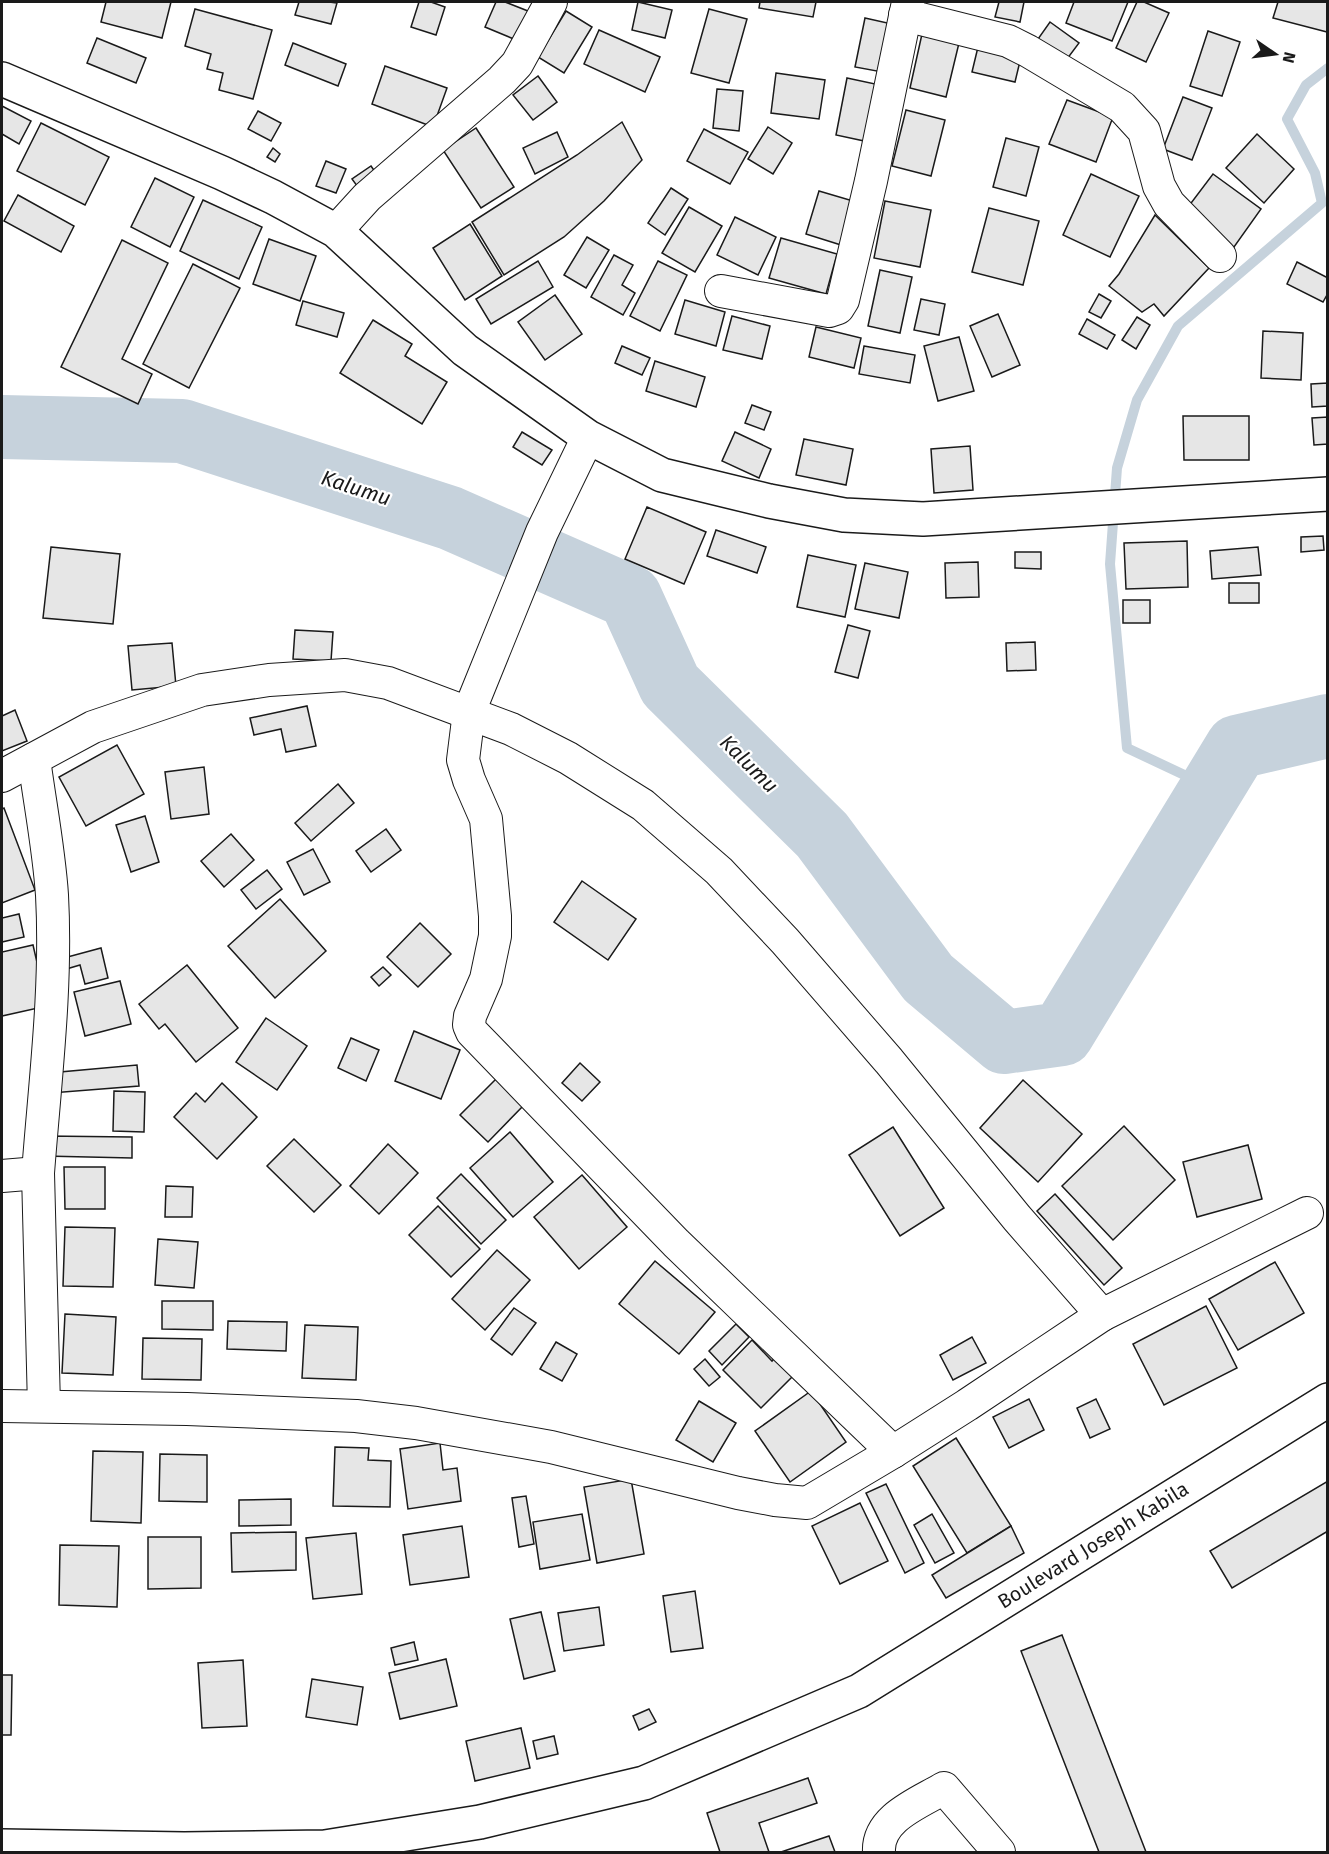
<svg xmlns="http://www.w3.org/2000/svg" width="1329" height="1854" viewBox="0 0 1329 1854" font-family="'Fira Sans',sans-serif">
<rect width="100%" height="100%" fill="#fff"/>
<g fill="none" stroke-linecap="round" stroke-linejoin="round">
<path stroke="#c6d2dc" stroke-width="10" d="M1212 788 1127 748 1110 564 1117 468 1137 400 1178 326 1322 203 1315 173 1287 119 1306 85 1328 68"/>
<path stroke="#c6d2dc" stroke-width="64" d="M2 427 182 431 450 518 630 597 670 685 822 835 928 978 1004 1042 1062 1034 1237 747 1328 726"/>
</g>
<g fill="#e6e6e6" stroke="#1a1a1a" stroke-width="1.5">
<path d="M106 2H171L162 38 101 22Z"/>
<path d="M299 2H329L337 3 331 24 295 15Z"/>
<path d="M419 2H431L445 7 436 35 411 27Z"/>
<path d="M496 2H505L533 13 521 42 485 27Z"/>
<path d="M638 2 672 10 665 38 632 30Z"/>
<path d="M760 2H816L813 17 759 8Z"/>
<path d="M999 2H1024L1020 22 995 17Z"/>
<path d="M1074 2H1128L1112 41 1066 23Z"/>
<path d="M1137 2H1144L1169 13 1146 62 1116 48Z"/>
<path d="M1278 2H1328L1327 32 1273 18Z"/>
<path d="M195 9 272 30 253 99 219 90 223 73 207 69 211 54 185 46Z"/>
<path d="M709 9 747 19 729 83 691 73Z"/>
<path d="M566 11 592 27 564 73 538 57Z"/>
<path d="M865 18 892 24 882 72 855 67Z"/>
<path d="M1050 22 1079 43 1067 59 1038 39Z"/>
<path d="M599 30 660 57 645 92 584 64Z"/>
<path d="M1208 31 1240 42 1222 96 1190 86Z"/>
<path d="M922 34 959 43 946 97 910 88Z"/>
<path d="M97 38 146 58 136 83 87 63Z"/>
<path d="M293 43 346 64 338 86 285 65Z"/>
<path d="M978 47 1021 57 1015 82 972 72Z"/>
<path d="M385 66 447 88 433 127 372 104Z"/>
<path d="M776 73 825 80 819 119 771 113Z"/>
<path d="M538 76 557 102 533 120 513 95Z"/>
<path d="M847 78 880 85 869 142 836 135Z"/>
<path d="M717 89 743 91 739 131 713 128Z"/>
<path d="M1183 97 1212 108 1192 160 1163 149Z"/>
<path d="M1067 100 1113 117 1096 162 1049 144Z"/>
<path d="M2 106 31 121 19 144 2 134Z"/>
<path d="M906 110 945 120 931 176 892 166Z"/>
<path d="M258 111 281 123 271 141 248 129Z"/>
<path d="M622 122 642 160 604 201 564 237 504 275 472 222 577 155Z"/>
<path d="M41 123 109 157 85 205 17 171Z"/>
<path d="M768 127 792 143 773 174 748 159Z"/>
<path d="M476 128 514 187 481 208 443 150Z"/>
<path d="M704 129 748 152 730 184 687 161Z"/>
<path d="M557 132 568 157 535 174 523 148Z"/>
<path d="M1257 134 1294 169 1264 203 1226 168Z"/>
<path d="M1006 138 1039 147 1026 196 993 187Z"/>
<path d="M273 148 280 154 275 162 267 157Z"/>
<path d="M326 161 346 169 336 193 316 186Z"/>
<path d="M371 166 382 182 363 194 352 179Z"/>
<path d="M1091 174 1139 196 1110 257 1063 235Z"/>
<path d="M1213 174 1261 209 1234 247 1185 211Z"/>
<path d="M155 178 194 197 170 247 131 227Z"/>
<path d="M671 188 688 199 665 235 648 223Z"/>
<path d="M819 191 853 201 841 245 806 234Z"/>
<path d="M18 195 74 226 61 252 4 221Z"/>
<path d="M203 200 262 227 239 279 180 251Z"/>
<path d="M885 201 931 210 920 267 874 258Z"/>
<path d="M689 207 722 226 695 272 662 253Z"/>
<path d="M989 208 1039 221 1023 285 972 272Z"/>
<path d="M1155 215 1209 268 1164 316 1154 304 1142 312 1109 286 1119 274Z"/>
<path d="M735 217 776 237 758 275 717 255Z"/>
<path d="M470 224 502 276 465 300 433 248Z"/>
<path d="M587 237 609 250 586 288 564 275Z"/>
<path d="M781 238 837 254 826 294 769 278Z"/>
<path d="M269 239 316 256 300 301 253 284Z"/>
<path d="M122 240 168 263 122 359 152 374 138 404 61 367Z"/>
<path d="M614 255 633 265 622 285 635 293 623 315 591 297Z"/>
<path d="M538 261 553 287 491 324 476 299Z"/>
<path d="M658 261 687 275 660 331 630 316Z"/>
<path d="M1297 262 1328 278V293L1323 302 1287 284Z"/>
<path d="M193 264 240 288 189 388 143 364Z"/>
<path d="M880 270 912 277 900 333 868 326Z"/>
<path d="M1099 294 1111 301 1101 318 1089 312Z"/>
<path d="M555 295 582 334 545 360 518 322Z"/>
<path d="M921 299 945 304 939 335 914 330Z"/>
<path d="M685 300 725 312 716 346 675 334Z"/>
<path d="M303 301 344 313 337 337 296 325Z"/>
<path d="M998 314 1020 365 992 377 970 326Z"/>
<path d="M732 316 770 326 762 359 723 350Z"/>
<path d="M1137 317 1150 325 1136 349 1122 340Z"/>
<path d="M1087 319 1115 335 1107 349 1079 334Z"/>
<path d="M373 320 412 344 405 356 447 382 422 424 340 373Z"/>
<path d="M816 327 861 338 854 368 809 357Z"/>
<path d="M1263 331 1303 333 1301 380 1261 378Z"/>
<path d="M959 337 974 391 938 401 924 346Z"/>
<path d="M622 346 650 358 642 375 615 363Z"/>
<path d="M864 346 915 355 910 383 859 374Z"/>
<path d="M655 361 705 377 696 407 646 391Z"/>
<path d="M1328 383V406L1312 407 1311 384Z"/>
<path d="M752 405 771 412 764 430 745 423Z"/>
<path d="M1183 416H1249V460H1184Z"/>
<path d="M1328 417V444L1314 445 1312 418Z"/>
<path d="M522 432 552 450 542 465 513 447Z"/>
<path d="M735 432 771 449 759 478 722 461Z"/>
<path d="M804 439 853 449 846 485 796 475Z"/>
<path d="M970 446 973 490 934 493 931 449Z"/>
<path d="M647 507 706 532 684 584 625 559Z"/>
<path d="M716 530 766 547 757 573 707 556Z"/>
<path d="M1323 536 1324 550 1301 552V537Z"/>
<path d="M1187 541 1188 587 1126 589 1124 543Z"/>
<path d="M51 547 120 554 113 624 43 618Z"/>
<path d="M1258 547 1261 575 1212 579 1210 551Z"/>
<path d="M1015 552H1041V569L1015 568Z"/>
<path d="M808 555 856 565 845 617 797 607Z"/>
<path d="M978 562 979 597 946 598 945 563Z"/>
<path d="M865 563 908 572 899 618 855 609Z"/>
<rect x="1229" y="583" width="30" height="20"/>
<rect x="1123" y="600" width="27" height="23"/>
<path d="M848 625 870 631 858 678 835 672Z"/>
<path d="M295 630 333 632 331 661 293 659Z"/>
<path d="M1035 642 1036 670 1007 671 1006 643Z"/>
<path d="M172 643 176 686 132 690 128 646Z"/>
<path d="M307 706 316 746 286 752 281 729 254 735 250 718Z"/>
<path d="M15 710 27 741 2 751V716Z"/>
<path d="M117 745 144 794 86 826 59 777Z"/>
<path d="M204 767 209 814 171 819 165 772Z"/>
<path d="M338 784 354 803 311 841 295 823Z"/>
<path d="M4 808 35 890 2 903V809Z"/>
<path d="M145 816 159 862 131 872 116 825Z"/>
<path d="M386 829 401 850 371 872 356 851Z"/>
<path d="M231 834 254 860 224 887 201 861Z"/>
<path d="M313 849 330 882 304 895 287 862Z"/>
<path d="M267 870 282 889 256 909 241 890Z"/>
<path d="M582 881 636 919 608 960 554 922Z"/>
<path d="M280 899 326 951 275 998 228 946Z"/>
<path d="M19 914 24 937 2 942V918Z"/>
<path d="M420 923 451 954 418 987 387 957Z"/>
<path d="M33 945 47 1006 2 1016V952Z"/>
<path d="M101 948 108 978 85 984 80 965 63 970 60 959Z"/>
<path d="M187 965 238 1028 196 1062 165 1024 159 1029 139 1004Z"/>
<path d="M383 967 391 975 379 986 371 977Z"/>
<path d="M120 981 131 1024 85 1036 74 992Z"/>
<path d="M266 1018 307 1046 277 1090 236 1062Z"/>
<path d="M414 1031 460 1050 441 1099 395 1081Z"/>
<path d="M351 1038 379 1050 366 1081 338 1068Z"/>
<path d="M580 1063 600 1082 582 1101 562 1083Z"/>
<path d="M137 1065 139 1086 51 1093 49 1073Z"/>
<path d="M496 1079 523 1106 488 1142 460 1115Z"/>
<path d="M1023 1080 1082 1134 1038 1182 980 1128Z"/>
<path d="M222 1083 257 1117 217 1159 174 1117 196 1093 205 1102Z"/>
<path d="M114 1091 145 1092 144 1132 113 1131Z"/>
<path d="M1124 1126 1175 1180 1113 1240 1062 1186Z"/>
<path d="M893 1127 944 1208 900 1236 849 1155Z"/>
<path d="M510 1132 553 1182 513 1217 470 1168Z"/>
<path d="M44 1136 132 1137V1158L44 1156Z"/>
<path d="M294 1139 341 1185 314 1212 267 1166Z"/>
<path d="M388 1144 418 1173 379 1214 350 1186Z"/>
<path d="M1248 1145 1262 1199 1197 1217 1183 1162Z"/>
<path d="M64 1167H105V1209H65Z"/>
<path d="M461 1174 506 1220 481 1244 437 1198Z"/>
<path d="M582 1175 627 1227 579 1269 534 1217Z"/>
<path d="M166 1186 193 1187 192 1217H165Z"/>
<path d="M1055 1194 1122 1268 1104 1285 1037 1211Z"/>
<path d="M438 1206 480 1249 451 1277 409 1235Z"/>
<path d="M65 1227 115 1228 113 1287 63 1286Z"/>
<path d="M158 1239 198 1242 194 1288 155 1285Z"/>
<path d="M497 1250 530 1280 485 1330 452 1299Z"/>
<path d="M655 1261 715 1312 679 1354 619 1304Z"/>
<path d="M1275 1262 1304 1313 1238 1350 1209 1299Z"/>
<path d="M162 1301H213V1330L162 1329Z"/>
<path d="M1206 1306 1237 1368 1164 1405 1133 1344Z"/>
<path d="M514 1308 536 1323 512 1355 491 1339Z"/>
<path d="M65 1314 116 1317 113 1375 62 1373Z"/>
<path d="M228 1321 287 1322 286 1351 227 1349Z"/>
<path d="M736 1324 749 1337 722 1365 709 1351Z"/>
<path d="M305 1325 358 1327 356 1380 302 1378Z"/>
<path d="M972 1337 986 1363 953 1380 940 1355Z"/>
<path d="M143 1338 202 1339 201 1380 142 1379Z"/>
<path d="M752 1340 772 1361 777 1355 796 1373 761 1408 723 1370Z"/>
<path d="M556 1342 577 1354 562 1381 540 1369Z"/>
<path d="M705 1359 720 1377 709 1386 694 1369Z"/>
<path d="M811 1391 846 1442 790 1482 755 1431Z"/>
<path d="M1029 1399 1044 1430 1009 1448 993 1417Z"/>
<path d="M1096 1399 1110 1429 1090 1438 1077 1408Z"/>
<path d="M699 1401 736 1423 713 1462 676 1440Z"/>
<path d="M956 1438 1011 1526 967 1553 913 1466Z"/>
<path d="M440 1443 443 1470 457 1468 461 1501 408 1509 400 1449Z"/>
<path d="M335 1447 369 1448 368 1460 391 1461 390 1507 333 1506Z"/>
<path d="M93 1451 143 1452 141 1523 91 1521Z"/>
<path d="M160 1454 207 1455V1502L159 1501Z"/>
<path d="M631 1479 644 1554 597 1563 584 1487Z"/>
<path d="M1328 1481V1531L1232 1588 1210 1551Z"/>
<path d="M886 1484 924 1563 905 1573 866 1493Z"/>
<path d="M526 1496 534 1544 519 1547 512 1498Z"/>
<path d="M291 1499V1525L239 1526V1500Z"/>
<path d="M860 1503 888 1561 840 1584 812 1526Z"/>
<path d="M582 1514 590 1560 540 1569 533 1522Z"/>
<path d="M932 1514 954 1553 935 1563 914 1525Z"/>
<path d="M462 1526 469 1577 410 1585 403 1535Z"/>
<path d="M1011 1526 1024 1553 946 1598 932 1575Z"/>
<path d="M296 1532V1570L232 1572 231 1533Z"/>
<path d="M356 1533 362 1594 313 1599 306 1538Z"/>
<path d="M148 1537H201V1588L148 1589Z"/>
<path d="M60 1545 119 1546 117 1607 59 1605Z"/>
<path d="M695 1591 703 1648 671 1652 663 1596Z"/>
<path d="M599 1607 604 1645 564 1651 558 1613Z"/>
<path d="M541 1612 555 1671 524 1679 510 1619Z"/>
<path d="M1062 1635 1146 1852H1099L1021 1651Z"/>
<path d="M414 1642 418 1660 395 1665 391 1648Z"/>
<path d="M446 1659 457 1706 400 1719 389 1673Z"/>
<path d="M243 1660 247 1726 202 1728 198 1663Z"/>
<path d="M2 1675H12L11 1735H2Z"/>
<path d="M312 1679 363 1687 357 1725 306 1717Z"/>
<path d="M649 1709 656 1722 639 1730 633 1716Z"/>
<path d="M521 1728 530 1768 475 1781 466 1741Z"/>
<path d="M554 1736 558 1754 537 1759 533 1741Z"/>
<path d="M808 1778 817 1803 759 1823 769 1852H720L707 1813Z"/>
<path d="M829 1836 835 1852H781Z"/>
</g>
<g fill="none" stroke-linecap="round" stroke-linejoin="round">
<defs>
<g id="street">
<path d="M905 15 1008 41 1028 51 1122 107 1144 131 1159 186 1169 204 1220 256"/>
<path d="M336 231 367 197 502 80 517 64 551 2"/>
<path d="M721 291 829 311 838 308 843 300 871 181 908 2"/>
<path d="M588 437 542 532 469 712 463 760 469 780 486 819 495 916V936L486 979 470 1016 469 1025 472 1032 676 1243 893 1452"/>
<path d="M34 759C40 804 49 850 52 895 57 987 45 1081 38 1173"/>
<path d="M2 776 93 727 202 690 269 680 345 675 388 683 511 729 568 758 643 805 719 871 785 941 889 1061 1017 1218 1102 1315 1307 1213"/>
<path d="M2 1176 38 1173 44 1406"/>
<path d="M2 1406 187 1409 356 1416 416 1423 551 1447 738 1493 775 1500 807 1503 893 1452 967 1405 1102 1315"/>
<path d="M879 1852C877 1818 919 1803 944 1788L999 1852"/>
</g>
<path id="secondary" d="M2 1846 184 1849 325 1847 480 1822 644 1783 859 1691 1328 1400"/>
<path id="highway" d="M2 79 222 173 273 197 336 231 465 350 588 437 662 475 769 501 844 515 923 519 1328 494"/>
</defs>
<use href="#street" stroke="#1a1a1a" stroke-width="34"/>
<use href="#secondary" stroke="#1a1a1a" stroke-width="36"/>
<use href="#highway" stroke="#1a1a1a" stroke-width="36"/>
<use href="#street" stroke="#fff" stroke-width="32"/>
<use href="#secondary" stroke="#fff" stroke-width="33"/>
<use href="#highway" stroke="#fff" stroke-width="33"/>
</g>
<g text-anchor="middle" stroke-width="4.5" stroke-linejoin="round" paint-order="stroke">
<g font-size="20" fill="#1a1a1a" stroke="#fff">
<text transform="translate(1093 1545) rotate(-32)" y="7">Boulevard Joseph Kabila</text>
</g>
<g font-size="21" font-style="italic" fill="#1a1a1a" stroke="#fff">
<text transform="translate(356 488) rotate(18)" y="7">Kalumu</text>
<text transform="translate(749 764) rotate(45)" y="7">Kalumu</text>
</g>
</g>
<rect width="1329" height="1854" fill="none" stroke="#1a1a1a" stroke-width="6"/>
<g transform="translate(1275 54) rotate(104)" stroke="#ffffff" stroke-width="4.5" paint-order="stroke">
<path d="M0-4.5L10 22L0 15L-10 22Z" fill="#1a1a1a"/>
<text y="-9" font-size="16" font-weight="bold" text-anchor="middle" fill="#1a1a1a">N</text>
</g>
</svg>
